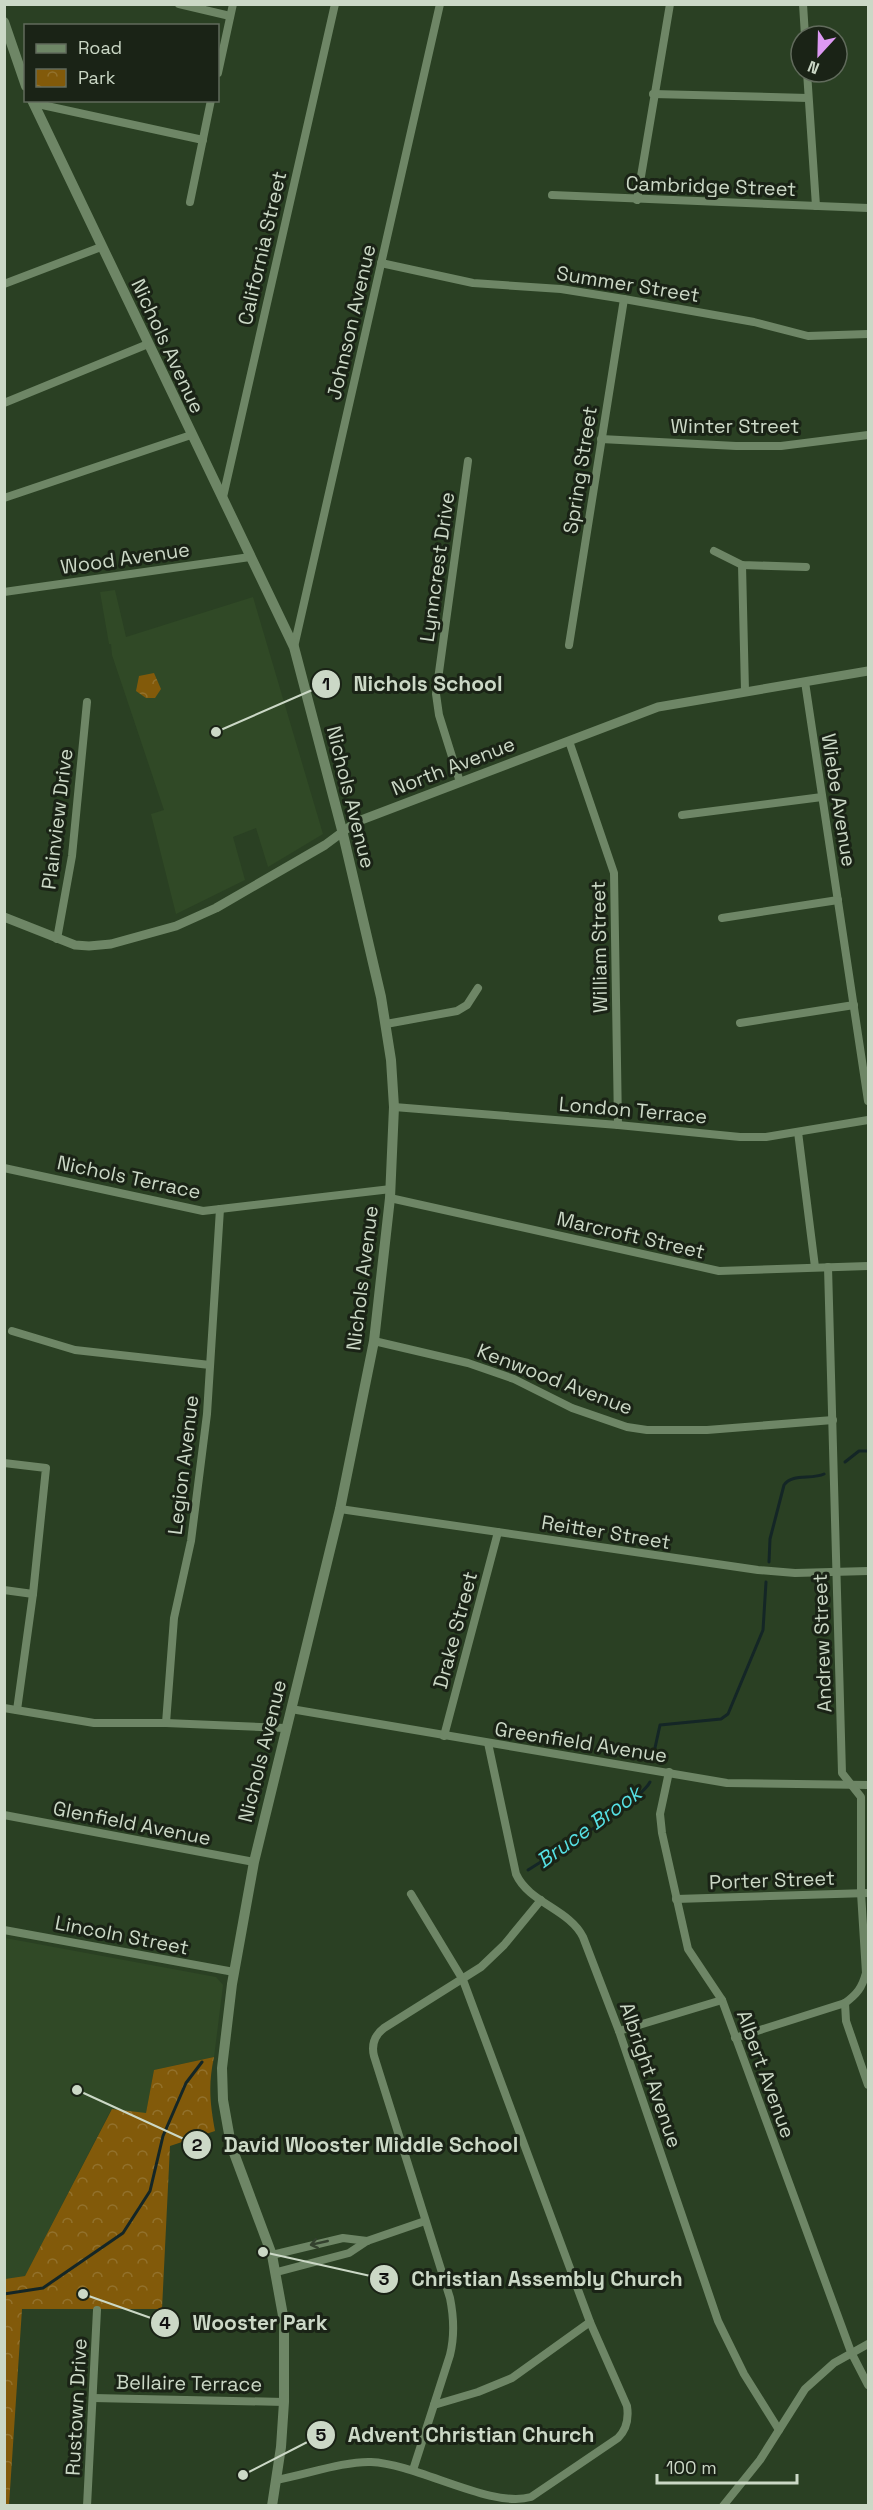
<svg xmlns="http://www.w3.org/2000/svg" width="873" height="2510" viewBox="0 0 873 2510" font-family="'Space Grotesk',sans-serif">
<defs>
<pattern id="park-crowns" width="20" height="18" patternUnits="userSpaceOnUse" patternTransform="scale(1.5)"><rect width="20" height="18" fill="#825a0a"/><path d="M2 6a3 3 0 1 1 6 0M12 15a3 3 0 1 1 6 0" fill="none" stroke="#92712c"/></pattern>
</defs>
<rect width="100%" height="100%" fill="#2a4023"/>
<g fill="#304926">
<path d="M115 590 126 637 253 597 323 834 268 867 256 828 233 837 245 880 176 914 151 814 164 810 112 655 111 644H109L100 592Z"/>
<path d="M5 1938 216 1977 223 1985 214 2057 154 2070 146 2114 111 2110 25 2276 5 2279Z"/>
</g>
<g fill="url(#park-crowns)">
<path d="M154 673 161 689 155 698H146L136 691 139 676Z"/>
<path d="M214 2057C208 2085 210 2103 215 2131L170 2146 162 2309H22L9 2505 5 2506V2279L25 2276 112 2109 146 2113 154 2070Z"/>
</g>
<g fill="none" stroke-linecap="round" stroke-linejoin="round">
<g stroke="#142626" stroke-width="3">
<path d="M845 1462 859 1451H868"/>
<path d="M769 1562 770 1539 784 1485C792 1473 812 1480 824 1474"/>
<path d="M653 1757 660 1725 721 1719 728 1714 763 1630 766 1582"/>
<path d="M528 1870C551 1855 640 1802 650 1782"/>
<path d="M4 2294 43 2288 123 2233 150 2191 163 2136 186 2083 202 2062"/>
</g>
<g stroke="#6e8666" stroke-width="8">
<path d="M179 4 230 16"/>
<path d="M803 4 805 36"/>
<path d="M807 72 816 206"/>
<path d="M218 73 233 4"/>
<path d="M653 94 808 98"/>
<path d="M33 103 203 140"/>
<path d="M552 195 868 208"/>
<path d="M637 200 670 4"/>
<path d="M190 202 211 100"/>
<path d="M381 263 473 283 561 289 624 299 754 322 808 336 868 334"/>
<path d="M4 284 101 247"/>
<path d="M4 403 148 344"/>
<path d="M601 439 736 446H781L868 435"/>
<path d="M223 497 335 4"/>
<path d="M4 498 191 435"/>
<path d="M714 551 742 565 806 567"/>
<path d="M742 565 745 691"/>
<path d="M4 592 250 557"/>
<path d="M569 645 624 299"/>
<path d="M294 647 440 4"/>
<path d="M805 682 868 1101"/>
<path d="M569 741 614 873 618 1125"/>
<path d="M460 782 439 715 436 694 468 461"/>
<path d="M682 815 822 797"/>
<path d="M722 918 838 900"/>
<path d="M57 939 72 856 87 702"/>
<path d="M740 1023 854 1005"/>
<path d="M386 1024 457 1011 467 1005 478 988"/>
<path d="M394 1107 618 1125 740 1137H766L868 1120"/>
<path d="M798 1132 815 1267"/>
<path d="M4 1168 203 1211 391 1189"/>
<path d="M390 1198 719 1271 868 1266"/>
<path d="M12 1331 75 1350 210 1365"/>
<path d="M374 1341 468 1363 514 1379 572 1408 627 1427 647 1430H707L833 1420"/>
<path d="M4 1463 46 1468 33 1594 17 1710"/>
<path d="M340 1509 758 1570 795 1573 868 1571"/>
<path d="M4 1590 33 1594"/>
<path d="M4 1708 94 1723H166L285 1728"/>
<path d="M291 1709 727 1783 868 1785"/>
<path d="M166 1723 174 1618 191 1541 207 1414 220 1209"/>
<path d="M444 1736 498 1532"/>
<path d="M488 1743 516 1874C529 1903 569 1909 583 1937L619 2031 718 2321 744 2374 779 2430"/>
<path d="M669 1772 660 1814 662 1833 688 1949 722 2000 851 2352 868 2385"/>
<path d="M4 1815 254 1862"/>
<path d="M676 1899 868 1893"/>
<path d="M4 1930 234 1972"/>
<path d="M845 2003 846 2021 868 2085"/>
<path d="M619 2031 722 2000"/>
<path d="M735 2038 845 2003C857 1994 862 1988 866 1973L861 1893V1797L842 1773 828 1267"/>
<path d="M272 2255 343 2238 367 2241"/>
<path d="M277 2272 349 2253 367 2241 425 2221"/>
<path d="M93 2398 284 2402"/>
<path d="M434 2405 478 2392 512 2378 590 2322"/>
<path d="M413 2470 450 2355C455 2335 454 2318 450 2298L374 2056C371 2044 375 2035 384 2028L481 1967 504 1945 541 1900"/>
<path d="M276 2480C305 2475 344 2461 371 2462 418 2464 491 2509 531 2497L618 2438C627 2429 629 2419 627 2406L590 2322 463 1980 411 1894"/>
<path d="M87 2506 97 2310"/>
<path d="M723 2506 760 2460 805 2389 834 2363 868 2344"/>
</g>
<path stroke="#6e8666" stroke-width="9" d="M4 917 75 945 89 946 111 944 176 926 216 908 325 845 356 822 658 707 868 671"/>
<g stroke="#6e8666" stroke-width="10">
<path d="M4 22 26 86"/>
<path d="M32 100 294 647 342 830 381 997 391 1060 394 1107 390 1198 374 1341 340 1509 254 1862 232 1984 222 2068 223 2100 231 2145 272 2255 284 2321V2402L281 2447 272 2506"/>
</g>
</g>
<defs><path id="oneway-shaft" d="M-6 0H5M1.5-3L5.5 0L1.5 3" fill="none" stroke-width="1.6" stroke-linecap="round" stroke-linejoin="round" transform="scale(1.5)"/></defs>
<use stroke="#33412e" href="#oneway-shaft" transform="translate(319 2243) rotate(167)"/>
<g text-anchor="middle" stroke-width="6" stroke-linejoin="round" paint-order="stroke">
<g font-size="20" fill="#cbd8c6" stroke="#1a2316">
<text transform="translate(711 186) rotate(2)" y="7">Cambridge Street</text>
<text transform="translate(262 248) rotate(-77)" y="7">California Street</text>
<text transform="translate(628 284) rotate(9)" y="7">Summer Street</text>
<text transform="translate(351 322) rotate(-77)" y="7">Johnson Avenue</text>
<text transform="translate(168 346) rotate(65)" y="7">Nichols Avenue</text>
<text x="735" y="433">Winter Street</text>
<text transform="translate(580 470) rotate(-81)" y="7">Spring Street</text>
<text transform="translate(125 558) rotate(-8)" y="7">Wood Avenue</text>
<text transform="translate(437 567) rotate(-82)" y="7">Lynncrest Drive</text>
<text transform="translate(453 766) rotate(-21)" y="7">North Avenue</text>
<text transform="translate(351 797) rotate(76)" y="7">Nichols Avenue</text>
<text transform="translate(839 800) rotate(81)" y="7">Wiebe Avenue</text>
<text transform="translate(57 819) rotate(-83)" y="7">Plainview Drive</text>
<text transform="translate(599 947) rotate(-91)" y="7">William Street</text>
<text transform="translate(633 1110) rotate(5)" y="7">London Terrace</text>
<text transform="translate(129 1177) rotate(12)" y="7">Nichols Terrace</text>
<text transform="translate(631 1235) rotate(13)" y="7">Marcroft Street</text>
<text transform="translate(362 1278) rotate(-83)" y="7">Nichols Avenue</text>
<text transform="translate(555 1379) rotate(21)" y="7">Kenwood Avenue</text>
<text transform="translate(183 1465) rotate(-83)" y="7">Legion Avenue</text>
<text transform="translate(606 1532) rotate(9)" y="7">Reitter Street</text>
<text transform="translate(455 1630) rotate(-75)" y="7">Drake Street</text>
<text transform="translate(822 1643) rotate(-92)" y="7">Andrew Street</text>
<text transform="translate(581 1742) rotate(9)" y="7">Greenfield Avenue</text>
<text transform="translate(262 1751) rotate(-76)" y="7">Nichols Avenue</text>
<text transform="translate(132 1823) rotate(11)" y="7">Glenfield Avenue</text>
<text transform="translate(772 1880) rotate(-2)" y="7">Porter Street</text>
<text transform="translate(122 1935) rotate(11)" y="7">Lincoln Street</text>
<text transform="translate(766 2074) rotate(70)" y="7">Albert Avenue</text>
<text transform="translate(651 2075) rotate(71)" y="7">Albright Avenue</text>
<text transform="translate(189 2383) rotate(1)" y="7">Bellaire Terrace</text>
<text transform="translate(76 2407) rotate(-87)" y="7">Rustown Drive</text>
</g>
<g font-size="21" font-style="italic" fill="#55dfe2" stroke="#1a2316">
<text transform="translate(589 1827) rotate(-36)" y="7">Bruce Brook</text>
</g>
</g>
<path fill="none" stroke="#cbd8c6" stroke-width="2" d="M216 732L326 684M77 2090L197 2145M263 2252L384 2279M83 2294L165 2323M243 2475L321 2435"/>
<g fill="#cbd8c6" stroke="#1a2316" stroke-width="2">
<circle cx="216" cy="732" r="6"/>
<circle cx="77" cy="2090" r="6"/>
<circle cx="263" cy="2252" r="6"/>
<circle cx="83" cy="2294" r="6"/>
<circle cx="243" cy="2475" r="6"/>
<circle cx="326" cy="684" r="15"/>
<circle cx="197" cy="2145" r="15"/>
<circle cx="384" cy="2279" r="15"/>
<circle cx="165" cy="2323" r="15"/>
<circle cx="321" cy="2435" r="15"/>
</g>
<g font-size="18" text-anchor="middle" font-weight="bold" fill="#111">
<text x="326" y="690">1</text>
<text x="197" y="2151">2</text>
<text x="384" y="2285">3</text>
<text x="165" y="2329">4</text>
<text x="321" y="2441">5</text>
</g>
<g font-size="21" text-anchor="middle" font-weight="bold" fill="#cbd8c6" stroke="#1a2316" stroke-width="6" stroke-linejoin="round" paint-order="stroke">
<text x="428" y="691">Nichols School</text>
<text x="371" y="2152">David Wooster Middle School</text>
<text x="547" y="2286">Christian Assembly Church</text>
<text x="260" y="2330">Wooster Park</text>
<text x="471" y="2442">Advent Christian Church</text>
</g>
<rect width="873" height="2510" fill="none" stroke="#cbd8c6" stroke-width="12"/>
<rect x="24" y="24" width="195" height="78" fill="#1a2316" stroke="#616b5c" stroke-width="1.5"/>
<rect x="36" y="44" width="30" height="9" fill="#6e8666" stroke="#616b5c" stroke-width="1.5"/>
<text x="78" y="54" font-size="18" fill="#cbd8c6">Road</text>
<rect x="36" y="69" width="30" height="18" fill="url(#park-crowns)" stroke="#616b5c" stroke-width="1.5"/>
<text x="78" y="84" font-size="18" fill="#cbd8c6">Park</text>
<g transform="translate(819 54) rotate(202)"><circle r="28" fill="#1a2316" stroke="#616b5c" stroke-width="1.5"/>
<path d="M0-4.5L10 22L0 15L-10 22Z" fill="#dd99f3"/>
<text y="-9" font-size="16" font-weight="bold" text-anchor="middle" fill="#cbd8c6">N</text>
</g>
<path d="M657 2474v9h140v-9" fill="none" stroke="#cbd8c6" stroke-width="3"/>
<text x="666" y="2474" font-size="18" fill="#cbd8c6" stroke="#1a2316" stroke-width="4.5" paint-order="stroke">100 m</text>
</svg>
